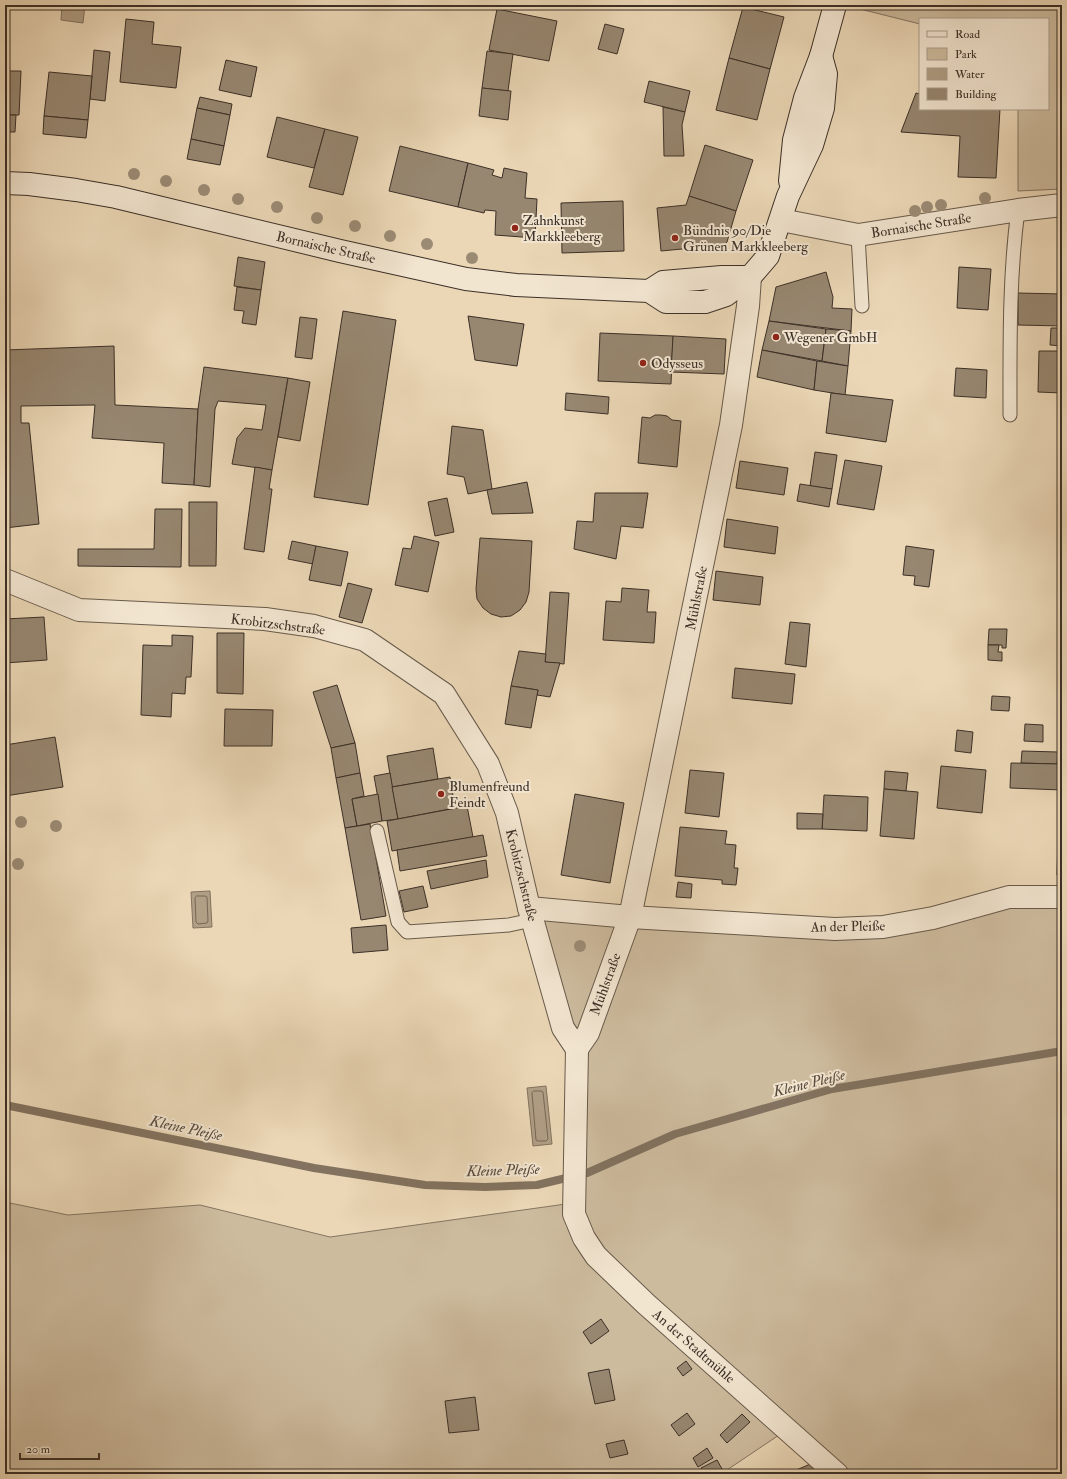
<svg xmlns="http://www.w3.org/2000/svg" width="1067" height="1479" viewBox="0 0 1067 1479" font-family="'IM FELL Double Pica',serif">
<rect width="100%" height="100%" fill="#ebd7b6"/>
<filter id="stains"><feTurbulence type="fractalNoise" baseFrequency=".005" numOctaves="4"/><feColorMatrix values="0 0 0 0 .2 0 0 0 0 .09 0 0 0 0 .02 0 0 0 .5 -.17"/></filter>
<radialGradient id="worn" r=".72"><stop offset=".6" stop-color="#630" stop-opacity="0"/><stop offset="1" stop-color="#630" stop-opacity=".3"/></radialGradient>
<g fill="#cdbb9e" stroke="#847662">
<path d="M857 5H1062V189L1018 191V109H1048V19H920V24L856 8Z"/>
<path d="M1062 897V1474H837L788 1429 721 1474H5V1202L68 1215 200 1205 330 1237 573 1203 576 1084 529 908 835 929Z"/>
</g>
<g fill="#b09e85" stroke="#82725f">
<path d="M62 5H85L83 23 61 20Z"/>
<path d="M210 891 212 927 193 928 191 892Z"/>
<path d="M546 1086 552 1144 533 1146 527 1088Z"/>
</g>
<g fill="none" stroke-linecap="round" stroke-linejoin="round">
<g stroke="#766756" stroke-width="1">
<path d="M197 896H205L207 897 208 921 207 923 198 924 196 922 195 898Z"/>
<path d="M534 1091H541L543 1092 548 1139 546 1141H538L536 1140 532 1093Z"/>
</g>
<path stroke="#82725f" stroke-width="8" d="M5 1105 314 1168 425 1185 485 1187 537 1185 587 1173 675 1134 832 1089 1062 1051"/>
</g>
<g fill="#978771" stroke="#3c3027">
<path d="M436 5H454V8L436 7Z"/>
<path d="M743 7 784 17 770 69 729 58Z"/>
<path d="M497 9 557 21 549 61 489 50Z"/>
<path d="M126 19 154 22 152 44 181 47 176 88 120 82Z"/>
<path d="M605 24 624 29 617 54 598 49Z"/>
<path d="M94 50 110 52 105 101 90 99Z"/>
<path d="M487 51 513 54 508 91 482 88Z"/>
<path d="M729 58 770 69 757 120 716 110Z"/>
<path d="M226 60 257 67 251 97 219 90Z"/>
<path d="M5 71H21L19 115H5Z"/>
<path d="M49 72 92 76 88 120 44 116Z"/>
<path d="M649 81 690 91 685 112 644 102Z"/>
<path d="M482 88 511 91 508 120 479 116Z"/>
<path d="M916 93 920 94V109H1000L996 178 958 177 960 136 901 132Z"/>
<path d="M200 97 232 104 230 115 197 108Z"/>
<path d="M663 107 685 112 682 125 684 156H664Z"/>
<path d="M197 108 230 115 224 146 191 139Z"/>
<path d="M5 115H16L15 132H5Z"/>
<path d="M44 116 88 120 86 138 43 134Z"/>
<path d="M277 117 325 129 314 168 267 157Z"/>
<path d="M325 129 358 137 343 195 309 187Z"/>
<path d="M191 139 224 146 220 165 187 159Z"/>
<path d="M705 145 753 160 736 211 689 196Z"/>
<path d="M400 146 468 163 458 207 389 191Z"/>
<path d="M468 163 494 170 492 175 502 178 504 168 527 173 525 198 537 199 535 238 495 235 496 211 485 210 484 213 458 207Z"/>
<path d="M689 196 736 211 727 242 724 245 661 251 657 208 686 205Z"/>
<path d="M623 201 624 251 562 253 561 203Z"/>
<path d="M238 257 265 262 261 290 234 286Z"/>
<path d="M959 267 991 269 988 310 957 308Z"/>
<path d="M826 272 833 297 832 308 852 309 851 331 769 321 776 287Z"/>
<path d="M237 287 261 290 256 325 242 323 244 311 234 310Z"/>
<path d="M1018 293 1062 294V326L1018 325Z"/>
<path d="M343 311 396 320 368 505 314 497Z"/>
<path d="M468 316 524 324 517 366 475 360Z"/>
<path d="M300 317 317 319 312 359 295 357Z"/>
<path d="M769 321 826 329 822 361 762 350Z"/>
<path d="M1051 328H1062V346L1050 345Z"/>
<path d="M826 329 851 331 848 366 822 361Z"/>
<path d="M600 333 673 336 671 384 598 381Z"/>
<path d="M673 336 726 339 724 374 671 372Z"/>
<path d="M114 346 115 405 198 409 194 485 162 483 164 443 92 438 95 405 21 406V423H29L39 524 5 528V350Z"/>
<path d="M762 350 817 361 814 390 757 377Z"/>
<path d="M1039 351H1062V393L1038 392Z"/>
<path d="M817 361 848 366 845 395 814 390Z"/>
<path d="M204 367 288 378 272 470 232 464 237 438 245 428 262 430 266 405 218 401 215 409 210 487 194 485 198 409Z"/>
<path d="M956 368 987 370 986 398 954 396Z"/>
<path d="M288 378 310 382 300 441 278 437Z"/>
<path d="M566 393 609 397 608 414 565 410Z"/>
<path d="M831 393 893 400 886 442 826 433Z"/>
<path d="M655 415H661L667 416 672 420 681 421 677 467 638 463 642 417 650 418Z"/>
<path d="M452 426 483 430 492 489 468 494 464 477 447 474Z"/>
<path d="M815 452 837 455 832 489 810 486Z"/>
<path d="M845 460 882 466 874 510 837 504Z"/>
<path d="M740 461 788 468 784 495 736 488Z"/>
<path d="M255 467 272 470 269 489H272L264 552 244 549Z"/>
<path d="M527 482 533 513 492 514 487 490Z"/>
<path d="M800 484 832 489 829 507 797 501Z"/>
<path d="M595 493H648L643 528 621 526 616 559 574 549 577 521 593 522Z"/>
<path d="M447 498 454 532 435 536 428 502Z"/>
<path d="M189 502H217L216 566H189Z"/>
<path d="M155 509H182L181 567 78 566V549H154Z"/>
<path d="M727 519 778 527 775 554 724 547Z"/>
<path d="M414 536 439 542 428 592 395 585 403 548 411 549Z"/>
<path d="M480 538 532 541 529 592 526 602 520 610 511 616 501 617 491 614 483 608 477 599 476 589Z"/>
<path d="M292 541 316 546 313 564 288 559Z"/>
<path d="M316 546 348 552 341 586 309 580Z"/>
<path d="M906 546 934 550 929 587 914 585 915 576 903 575Z"/>
<path d="M716 571 763 577 760 605 713 600Z"/>
<path d="M348 583 372 589 362 623 339 617Z"/>
<path d="M622 588 649 590 647 612H656L654 643 603 640 606 601 621 602Z"/>
<path d="M550 592 569 593 564 664 545 662Z"/>
<path d="M44 617 47 660 5 663V619Z"/>
<path d="M790 622 810 624 806 667 785 664Z"/>
<path d="M989 629H1007L1006 648H1002V645H988Z"/>
<path d="M217 633H244L243 694 217 693Z"/>
<path d="M172 635 193 636 191 677H186L185 694 172 693 171 717 141 715 143 645 172 646Z"/>
<path d="M988 645H999L998 652H1002V661L988 660Z"/>
<path d="M519 651 546 654 545 662 560 663 550 697 537 695 538 690 511 686Z"/>
<path d="M735 668 795 674 792 704 732 698Z"/>
<path d="M337 685 355 743 331 748 313 692Z"/>
<path d="M511 686 538 690 531 728 505 724Z"/>
<path d="M992 696 1010 697 1009 711 991 710Z"/>
<path d="M225 709 273 710 272 746H224Z"/>
<path d="M1025 724 1043 725V742L1024 741Z"/>
<path d="M957 730 973 732 971 753 955 751Z"/>
<path d="M55 737 63 787 5 796V745Z"/>
<path d="M355 743 360 773 336 778 331 748Z"/>
<path d="M433 748 438 779 392 787 387 756Z"/>
<path d="M1022 751 1058 752 1057 764 1021 763Z"/>
<path d="M1011 763 1062 764V790L1010 788Z"/>
<path d="M941 766 986 770 982 813 937 808Z"/>
<path d="M690 770 724 773 719 817 685 813Z"/>
<path d="M885 771 908 773 906 791 884 789Z"/>
<path d="M360 773 364 796 352 799 357 826 345 828 336 778Z"/>
<path d="M390 773 398 819 382 821 374 776Z"/>
<path d="M450 777 455 808 398 819 392 787Z"/>
<path d="M884 789 918 792 914 839 880 836Z"/>
<path d="M378 794 382 821 357 826 352 799Z"/>
<path d="M575 794 624 803 610 883 561 875Z"/>
<path d="M824 795 868 797 867 831 822 829Z"/>
<path d="M1059 801H1062V875H1057Z"/>
<path d="M467 806 473 837 392 851 387 821Z"/>
<path d="M797 813 823 814 822 829H797Z"/>
<path d="M370 824 386 916 361 920 345 828Z"/>
<path d="M680 827 727 831 725 844 736 845 734 868H738L736 885 722 884V880L675 876Z"/>
<path d="M483 835 487 856 400 871 397 850Z"/>
<path d="M486 860 488 877 431 889 427 871Z"/>
<path d="M678 882 692 884 691 898 676 897Z"/>
<path d="M423 886 428 907 404 912 399 891Z"/>
<path d="M386 925 388 950 353 953 351 928Z"/>
<path d="M601 1319 609 1331 591 1344 583 1332Z"/>
<path d="M686 1361 692 1369 683 1376 677 1368Z"/>
<path d="M609 1369 615 1400 595 1404 588 1373Z"/>
<path d="M475 1397 479 1430 449 1433 445 1401Z"/>
<path d="M687 1413 695 1424 679 1436 671 1425Z"/>
<path d="M742 1414 750 1422 727 1443 720 1435Z"/>
<path d="M624 1440 628 1454 610 1458 606 1444Z"/>
<path d="M707 1448 713 1458 698 1467 693 1458Z"/>
<path d="M717 1460 722 1469 712 1474H704L701 1468Z"/>
<path d="M815 1462 821 1474H787Z"/>
</g>
<g fill="none" stroke-linecap="round" stroke-linejoin="round">
<defs>
<g id="service">
<path d="M858 235 862 306"/>
<path d="M1010 415C1010 346 1009 277 1018 210"/>
<path d="M377 831 398 922 407 932 509 925 532 920"/>
</g>
<g id="minor">
<path d="M781 220 858 235 1018 210 1062 205"/>
<path d="M5 580 79 610 265 619 314 626 365 640 444 694 488 764 507 813 529 908 563 1028 577 1049"/>
<path d="M529 908 630 917 835 929 883 927 933 918 1009 897H1062"/>
<path d="M577 1049 588 1033 630 917 731 425 748 306 750 277"/>
<path d="M577 1049 574 1214 584 1238 596 1256 646 1304 837 1474"/>
</g>
<g id="secondary">
<path d="M790 181 794 140 805 98 821 56 835 5"/>
<path d="M5 183 29 184 76 190 116 197 340 251 466 279 516 285 649 291 666 302H705L726 295 750 277 768 256 788 196 812 145 823 108 826 74 821 56"/>
<path d="M649 291 663 282 722 277H750"/>
</g>
</defs>
<use href="#service" stroke="#685a4b" stroke-width="15"/>
<use href="#minor" stroke="#685a4b" stroke-width="24"/>
<use href="#secondary" stroke="#3c3027" stroke-width="24"/>
<use href="#service" stroke="#f2e5d0" stroke-width="13"/>
<use href="#minor" stroke="#f2e5d0" stroke-width="22"/>
<use href="#secondary" stroke="#f2e5d0" stroke-width="22"/>
</g>
<g fill="#9b8b75">
<circle cx="134" cy="174" r="6"/>
<circle cx="166" cy="181" r="6"/>
<circle cx="204" cy="190" r="6"/>
<circle cx="985" cy="198" r="6"/>
<circle cx="238" cy="199" r="6"/>
<circle cx="941" cy="205" r="6"/>
<circle cx="277" cy="207" r="6"/>
<circle cx="927" cy="207" r="6"/>
<circle cx="915" cy="211" r="6"/>
<circle cx="317" cy="218" r="6"/>
<circle cx="355" cy="226" r="6"/>
<circle cx="390" cy="236" r="6"/>
<circle cx="427" cy="244" r="6"/>
<circle cx="472" cy="258" r="6"/>
<circle cx="21" cy="822" r="6"/>
<circle cx="56" cy="826" r="6"/>
<circle cx="18" cy="864" r="6"/>
<circle cx="580" cy="946" r="6"/>
</g>
<g fill="#8f2418" stroke="#f2e5d0" stroke-width="1.5">
<circle cx="515" cy="228" r="4"/>
<circle cx="675" cy="238" r="4"/>
<circle cx="776" cy="337" r="4"/>
<circle cx="643" cy="363" r="4"/>
<circle cx="441" cy="794" r="4"/>
</g>
<g text-anchor="middle" stroke-width="4" stroke-linejoin="round" paint-order="stroke">
<g font-size="14" fill="#3c3027" stroke="#f2e5d0" text-anchor="start">
<text x="523" y="225">Zahnkunst<tspan x="523" dy="16">Markkleeberg</tspan></text>
<text x="683" y="235">Bündnis 90/Die<tspan x="683" dy="16">Grünen Markkleeberg</tspan></text>
<text x="784" y="342">Wegener GmbH</text>
<text x="651" y="368">Odysseus</text>
<text x="449" y="791">Blumenfreund<tspan x="449" dy="16">Feindt</tspan></text>
</g>
<g font-size="14" fill="#3c3027" stroke="#f2e5d0">
<text transform="translate(921 225) rotate(-9)" y="5">Bornaische Straße</text>
<text transform="translate(326 247) rotate(13)" y="5">Bornaische Straße</text>
<text transform="translate(696 598) rotate(-79)" y="5">Mühlstraße</text>
<text transform="translate(278 624) rotate(7)" y="5">Krobitzschstraße</text>
<text transform="translate(522 875) rotate(76)" y="5">Krobitzschstraße</text>
<text transform="translate(848 926) rotate(-1)" y="5">An der Pleiße</text>
<text transform="translate(605 984) rotate(-70)" y="5">Mühlstraße</text>
<text transform="translate(694 1346) rotate(41)" y="5">An der Stadtmühle</text>
</g>
<g font-size="15" font-style="italic" fill="#594c3e" stroke="#f2e5d0">
<text transform="translate(809 1083) rotate(-14)" y="5">Kleine Pleiße</text>
<text transform="translate(186 1128) rotate(12)" y="5">Kleine Pleiße</text>
<text transform="translate(503 1170) rotate(-2)" y="5">Kleine Pleiße</text>
</g>
</g>
<rect width="1067" height="1479" fill="none" stroke="#ebd7b6" stroke-width="20"/>
<rect x="6" y="6" width="1055" height="1467" fill="none" stroke="#3c3027" stroke-width="2"/>
<rect x="10" y="10" width="1047" height="1459" fill="none" stroke="#3c3027"/>
<rect x="919" y="18" width="130" height="92" fill="#f2e5d0" stroke="#a99d8c"/>
<rect x="927" y="31" width="20" height="6" fill="#f2e5d0" stroke="#a99d8c"/>
<text x="955" y="38" font-size="12" fill="#3c3027">Road</text>
<rect x="927" y="48" width="20" height="12" fill="#cdbb9e" stroke="#a99d8c"/>
<text x="955" y="58" font-size="12" fill="#3c3027">Park</text>
<rect x="927" y="68" width="20" height="12" fill="#b09e85" stroke="#a99d8c"/>
<text x="955" y="78" font-size="12" fill="#3c3027">Water</text>
<rect x="927" y="88" width="20" height="12" fill="#978771" stroke="#a99d8c"/>
<text x="955" y="98" font-size="12" fill="#3c3027">Building</text>
<path d="M20 1453v6h79v-6" fill="none" stroke="#3c3027" stroke-width="2"/>
<text x="26" y="1453" font-size="12" fill="#3c3027" stroke="#f2e5d0" stroke-width="3" paint-order="stroke">20 m</text>
<rect width="100%" height="100%" filter="url(#stains)"/>
<rect width="100%" height="100%" fill="url(#worn)"/>
</svg>
